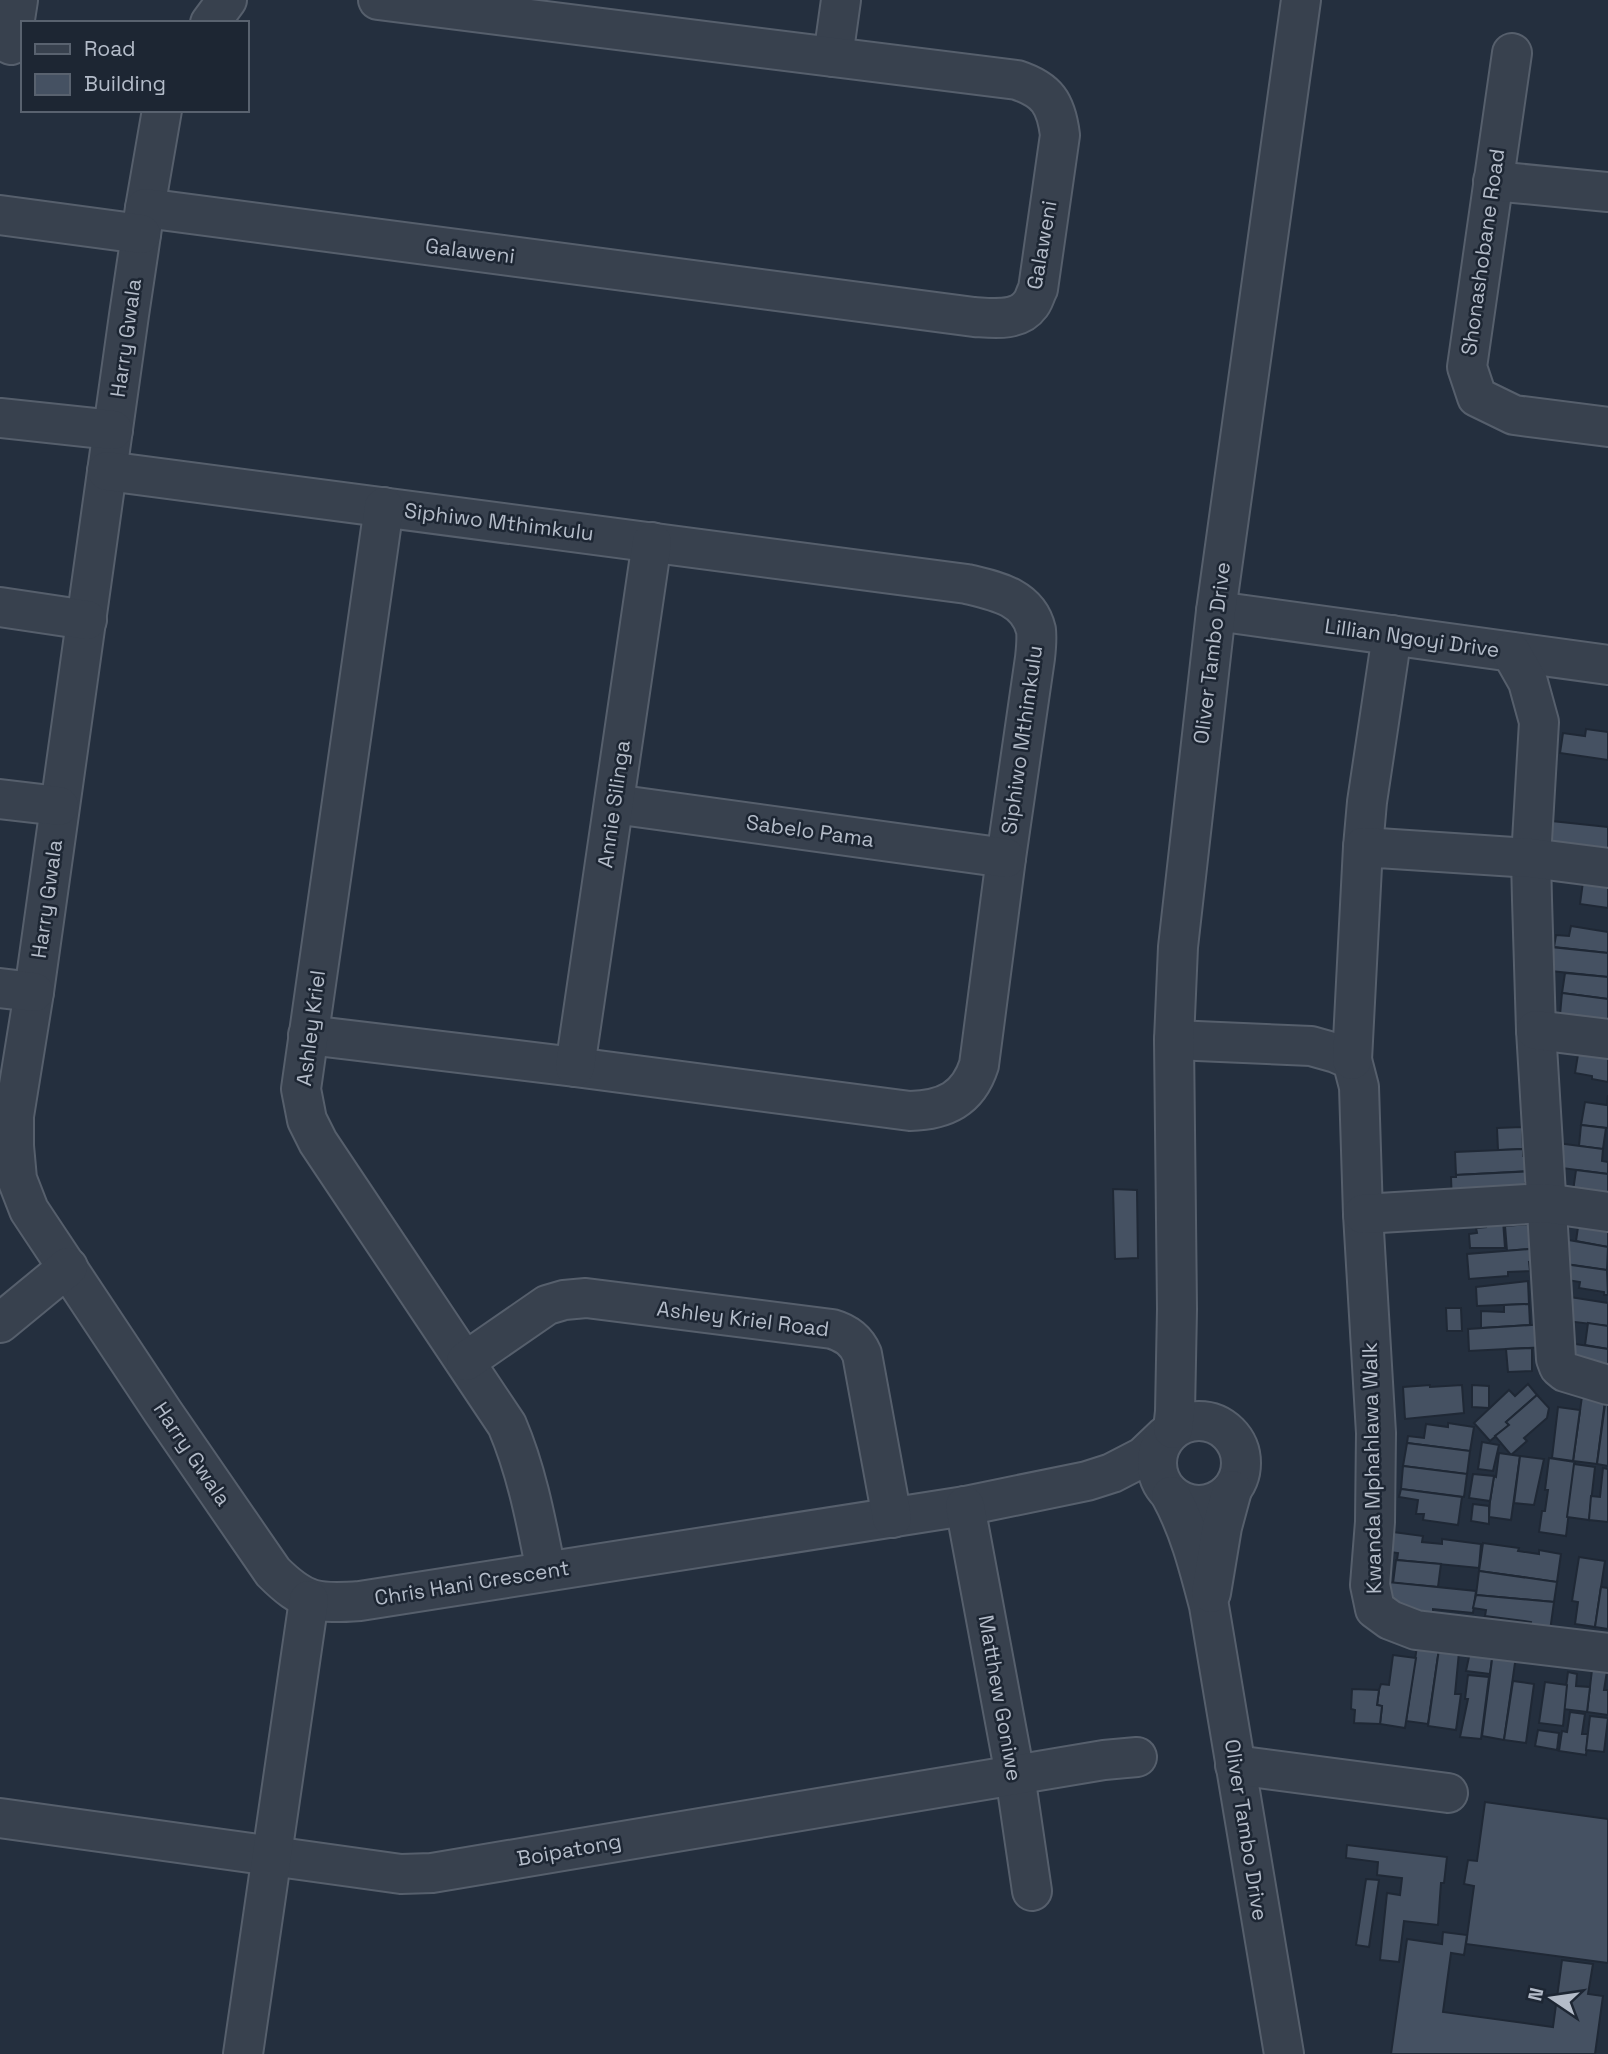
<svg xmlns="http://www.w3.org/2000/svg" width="1608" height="2054" viewBox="0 0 1608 2054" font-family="'Space Grotesk',sans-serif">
<rect width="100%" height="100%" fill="#242f3e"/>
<g fill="#455162" stroke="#1f2835" stroke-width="2">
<path d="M1586 729 1608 732V760L1560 753 1563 733 1585 736Z"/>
<path d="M1542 820 1608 827V852L1548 844Z"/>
<path d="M1584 874 1608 877V908L1580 904Z"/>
<path d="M1571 926 1608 932V953L1554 947 1556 935 1569 936Z"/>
<path d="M1541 946 1608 953V977L1541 970Z"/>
<path d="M1565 973 1608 977V999L1562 993Z"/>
<path d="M1562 993 1608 999V1028L1560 1015Z"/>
<path d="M1580 1042 1608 1050V1082L1592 1079V1076L1575 1073Z"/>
<path d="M1608 1095V1128L1581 1125 1585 1102 1607 1105Z"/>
<path d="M1581 1125 1606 1128 1603 1149 1579 1146Z"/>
<path d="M1522 1127 1523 1149 1498 1150 1497 1128Z"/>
<path d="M1557 1143 1603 1149 1602 1161 1608 1162V1174L1554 1167Z"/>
<path d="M1523 1149V1156H1534L1533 1171 1456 1175 1455 1152Z"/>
<path d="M1576 1170 1608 1174V1202L1573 1191Z"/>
<path d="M1535 1171 1536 1183H1525V1194L1452 1204 1451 1177H1456V1175Z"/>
<path d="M1113 1189 1137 1190 1138 1258 1115 1259Z"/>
<path d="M1503 1220 1505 1248H1470L1469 1234 1477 1233 1476 1228 1486 1227 1485 1222Z"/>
<path d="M1529 1224 1541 1248 1507 1251 1505 1226Z"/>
<path d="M1608 1224V1247L1576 1241 1578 1227Z"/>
<path d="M1563 1239 1608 1247 1607 1270 1559 1263Z"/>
<path d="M1541 1248V1261L1529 1262 1530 1271 1508 1272V1276L1469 1279 1467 1254Z"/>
<path d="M1564 1264 1607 1270 1608 1295H1604V1292L1579 1288 1580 1282 1561 1279Z"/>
<path d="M1528 1281 1529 1304 1477 1306 1476 1287Z"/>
<path d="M1570 1297 1608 1303V1326L1566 1321Z"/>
<path d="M1529 1304 1530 1325 1481 1328V1311L1504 1312V1305Z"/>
<path d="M1446 1308H1461L1462 1331H1447Z"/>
<path d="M1588 1323 1608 1326V1349L1585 1345Z"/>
<path d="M1546 1324 1547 1347 1469 1351 1468 1329Z"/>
<path d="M1569 1343 1608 1349V1370L1567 1357Z"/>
<path d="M1532 1348V1371L1508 1372 1506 1349Z"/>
<path d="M1528 1384 1537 1395 1506 1422 1509 1425 1490 1441 1474 1423 1509 1390 1515 1396Z"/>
<path d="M1430 1385V1387L1462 1385 1464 1413 1405 1419 1403 1387Z"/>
<path d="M1472 1385 1489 1386V1408L1472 1407Z"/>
<path d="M1583 1389 1606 1393 1597 1464 1573 1461Z"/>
<path d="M1537 1395 1549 1408 1547 1418 1524 1438 1527 1441 1511 1455 1495 1436 1509 1425 1506 1422Z"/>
<path d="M1606 1397 1608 1398V1466L1597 1464Z"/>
<path d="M1558 1407 1580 1410 1573 1461 1552 1458Z"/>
<path d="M1448 1423 1474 1427 1470 1451 1407 1443 1408 1436 1424 1438 1426 1424 1448 1427Z"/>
<path d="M1482 1442 1499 1445 1493 1471 1478 1469Z"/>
<path d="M1407 1443 1470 1451 1467 1474 1403 1466Z"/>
<path d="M1499 1453 1520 1456 1511 1520 1489 1517 1490 1501 1494 1476 1496 1477Z"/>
<path d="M1520 1456 1544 1459 1534 1505 1514 1503Z"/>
<path d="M1549 1458 1575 1462 1566 1536 1539 1532 1542 1511H1545L1548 1490H1545Z"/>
<path d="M1574 1464 1595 1467 1589 1520 1567 1517Z"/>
<path d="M1403 1466 1467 1474 1464 1497 1401 1489Z"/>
<path d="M1603 1468 1608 1469V1522L1589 1520 1591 1496 1600 1497Z"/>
<path d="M1473 1474 1494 1476 1490 1501 1469 1498Z"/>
<path d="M1401 1489 1462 1497 1458 1525 1423 1520 1424 1514H1416L1418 1500 1399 1497Z"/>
<path d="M1473 1504 1489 1506V1524L1471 1521Z"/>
<path d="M1393 1532 1423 1536 1422 1542 1442 1544V1539L1481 1544 1479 1568 1397 1560 1398 1553 1390 1552Z"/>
<path d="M1483 1543 1519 1548 1518 1551 1539 1554V1550L1561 1554 1557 1582 1479 1571Z"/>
<path d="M1579 1557 1605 1561 1595 1627 1575 1624 1578 1602 1572 1601Z"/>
<path d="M1396 1560 1441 1564 1438 1587 1393 1583Z"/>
<path d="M1479 1571 1557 1582 1554 1602 1476 1595Z"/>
<path d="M1388 1582 1476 1591 1473 1613 1433 1609V1617L1392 1611Z"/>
<path d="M1601 1587 1608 1588V1629L1595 1627Z"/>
<path d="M1476 1595 1554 1602 1550 1631 1530 1628 1531 1622 1485 1616 1486 1610 1473 1608Z"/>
<path d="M1417 1646 1439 1649 1428 1724 1406 1721Z"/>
<path d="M1439 1649 1459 1652 1455 1694H1461L1456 1730 1428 1726Z"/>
<path d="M1470 1652H1493L1490 1674 1466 1671Z"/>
<path d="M1493 1652 1516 1656 1504 1740 1482 1736Z"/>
<path d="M1393 1655 1416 1658 1405 1728 1380 1724 1382 1706 1377 1705 1379 1690 1381 1684 1389 1685Z"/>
<path d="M1592 1670 1607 1671 1604 1690H1608V1715L1587 1712Z"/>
<path d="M1568 1672 1577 1674 1576 1686 1590 1687 1587 1712 1563 1709Z"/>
<path d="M1468 1675 1489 1677 1481 1739 1460 1737 1468 1699H1465Z"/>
<path d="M1513 1681 1534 1684 1526 1743 1504 1740Z"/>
<path d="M1545 1682 1567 1685 1563 1726 1539 1723Z"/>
<path d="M1352 1689 1379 1690 1377 1705 1382 1706 1380 1724 1354 1723 1355 1710 1351 1709Z"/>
<path d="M1570 1712 1585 1714 1582 1734H1588L1586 1755 1559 1751 1562 1731 1567 1732Z"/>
<path d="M1590 1716 1608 1718 1604 1752 1586 1750Z"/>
<path d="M1538 1730 1559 1733 1557 1750 1535 1746Z"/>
<path d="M1485 1802 1608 1819V1963L1466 1944 1474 1886 1464 1884 1468 1860 1477 1861Z"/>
<path d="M1347 1845 1447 1857 1444 1883H1441L1438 1925 1404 1921 1399 1962 1380 1960 1387 1893 1400 1895 1402 1878 1377 1875 1378 1862 1346 1858Z"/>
<path d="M1366 1879 1379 1880 1369 1947 1356 1945Z"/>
<path d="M1443 1932 1467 1935 1464 1955 1451 1953 1443 2012 1553 2027 1562 1960 1593 1964 1588 1994 1603 1996 1595 2054H1391L1407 1939 1442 1944Z"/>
</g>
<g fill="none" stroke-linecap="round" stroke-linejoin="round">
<defs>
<g id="minor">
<path d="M210 23 227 0"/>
<path d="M11 45 18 0"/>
<path d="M1512 53 1467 367 1477 397 1514 415 1608 427"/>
<path d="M833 57 841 0"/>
<path d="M162 110 145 208 129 315 34 992 14 1116V1146L17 1179 29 1210 163 1412 273 1572C304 1603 317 1604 360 1601L965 1506 1087 1481 1112 1473 1143 1457 1165 1436"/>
<path d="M1493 181 1608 192"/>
<path d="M145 208 974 317C992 318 1018 322 1030 305 1034 301 1035 294 1038 289L1060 135C1056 103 1047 90 1017 80L378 0"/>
<path d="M0 215 141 234"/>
<path d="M0 418 113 430"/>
<path d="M107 471 967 584C996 591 1028 597 1036 630 1037 639 1036 649 1035 658L1006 858 979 1065C968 1099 945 1110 910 1111L575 1067 308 1035"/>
<path d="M384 507 301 1089 307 1120 318 1142 507 1425C527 1472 536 1521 546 1571"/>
<path d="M0 607 87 620"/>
<path d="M1216 611 1608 665"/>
<path d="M1511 652 1528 682 1539 722 1531 858 1532 900 1536 1030 1556 1359 1559 1367 1565 1372 1608 1385"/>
<path d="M0 799 59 806"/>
<path d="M614 804 1006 858"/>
<path d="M1363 847 1367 802 1392 635"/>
<path d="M0 988 34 992"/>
<path d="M1536 1030 1608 1039"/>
<path d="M1174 1040 1311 1046 1336 1053 1352 1060 1359 1087 1363 1214 1376 1433 1375 1522 1370 1585 1375 1609 1390 1620 1416 1630 1608 1653"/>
<path d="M1352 1060 1363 847 1531 858 1608 868"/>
<path d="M575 1067 652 542"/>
<path d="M1363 1214 1545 1203 1608 1212"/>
<path d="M0 1323 68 1267"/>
<path d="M466 1361 547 1305 564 1300 586 1298 832 1329C846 1333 856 1340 862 1354L892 1518"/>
<circle cx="1199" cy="1463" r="42"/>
<path d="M1173 1429 1175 1412 1177 1309 1174 1040 1178 947 1216 611 1301 0"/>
<path d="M1171 1496C1190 1531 1199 1568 1209 1606L1284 2054"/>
<path d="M965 1506 1015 1775 1032 1891"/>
<path d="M1211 1593 1222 1527 1232 1490"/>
<path d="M1235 1765 1448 1793"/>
<path d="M0 1818 401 1874 432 1873 1104 1760 1137 1757"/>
<path d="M243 2054 309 1600"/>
</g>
</defs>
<use href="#minor" stroke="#565f6c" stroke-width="42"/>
<use href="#minor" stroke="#38414e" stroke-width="38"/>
</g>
<g text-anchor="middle" stroke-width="5" stroke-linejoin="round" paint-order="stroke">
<g font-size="21" fill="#b4bcc9" stroke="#1d2633">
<text transform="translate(1042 245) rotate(-80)" y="7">Galaweni</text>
<text transform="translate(470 251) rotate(7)" y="7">Galaweni</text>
<text transform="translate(1483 252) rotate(-82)" y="7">Shonashobane Road</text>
<text transform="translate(126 338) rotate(-82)" y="7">Harry Gwala</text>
<text transform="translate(499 522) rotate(7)" y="7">Siphiwo Mthimkulu</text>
<text transform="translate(1412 638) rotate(8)" y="7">Lillian Ngoyi Drive</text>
<text transform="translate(1212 653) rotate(-83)" y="7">Oliver Tambo Drive</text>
<text transform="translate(1022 740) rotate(-82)" y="7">Siphiwo Mthimkulu</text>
<text transform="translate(614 804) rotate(-82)" y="7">Annie Silinga</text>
<text transform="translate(810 831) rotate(8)" y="7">Sabelo Pama</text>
<text transform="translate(47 899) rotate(-82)" y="7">Harry Gwala</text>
<text transform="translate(311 1028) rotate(-83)" y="7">Ashley Kriel</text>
<text transform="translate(743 1319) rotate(7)" y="7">Ashley Kriel Road</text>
<text transform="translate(192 1454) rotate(56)" y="7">Harry Gwala</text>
<text transform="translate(1372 1468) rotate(-91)" y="7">Kwanda Mphahlawa Walk</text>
<text transform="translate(472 1583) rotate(-9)" y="7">Chris Hani Crescent</text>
<text transform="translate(1000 1698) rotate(80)" y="7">Matthew Goniwe</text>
<text transform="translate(1246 1830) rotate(81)" y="7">Oliver Tambo Drive</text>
<text transform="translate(569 1850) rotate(-10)" y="7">Boipatong</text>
</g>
</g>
<rect x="21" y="21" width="228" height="91" fill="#1d2633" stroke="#59626f" stroke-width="2"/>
<rect x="35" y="44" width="35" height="10" fill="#38414e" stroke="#59626f" stroke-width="2"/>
<text x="84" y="56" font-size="21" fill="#b4bcc9">Road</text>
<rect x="35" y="74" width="35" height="21" fill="#455162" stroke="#59626f" stroke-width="2"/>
<text x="84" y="91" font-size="21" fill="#b4bcc9">Building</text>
<g transform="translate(1552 1998) rotate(283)" stroke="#1d2633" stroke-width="5" paint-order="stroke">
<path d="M0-5L12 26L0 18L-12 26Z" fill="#b4bcc9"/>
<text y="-10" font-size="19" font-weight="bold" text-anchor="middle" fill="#b4bcc9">N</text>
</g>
</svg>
